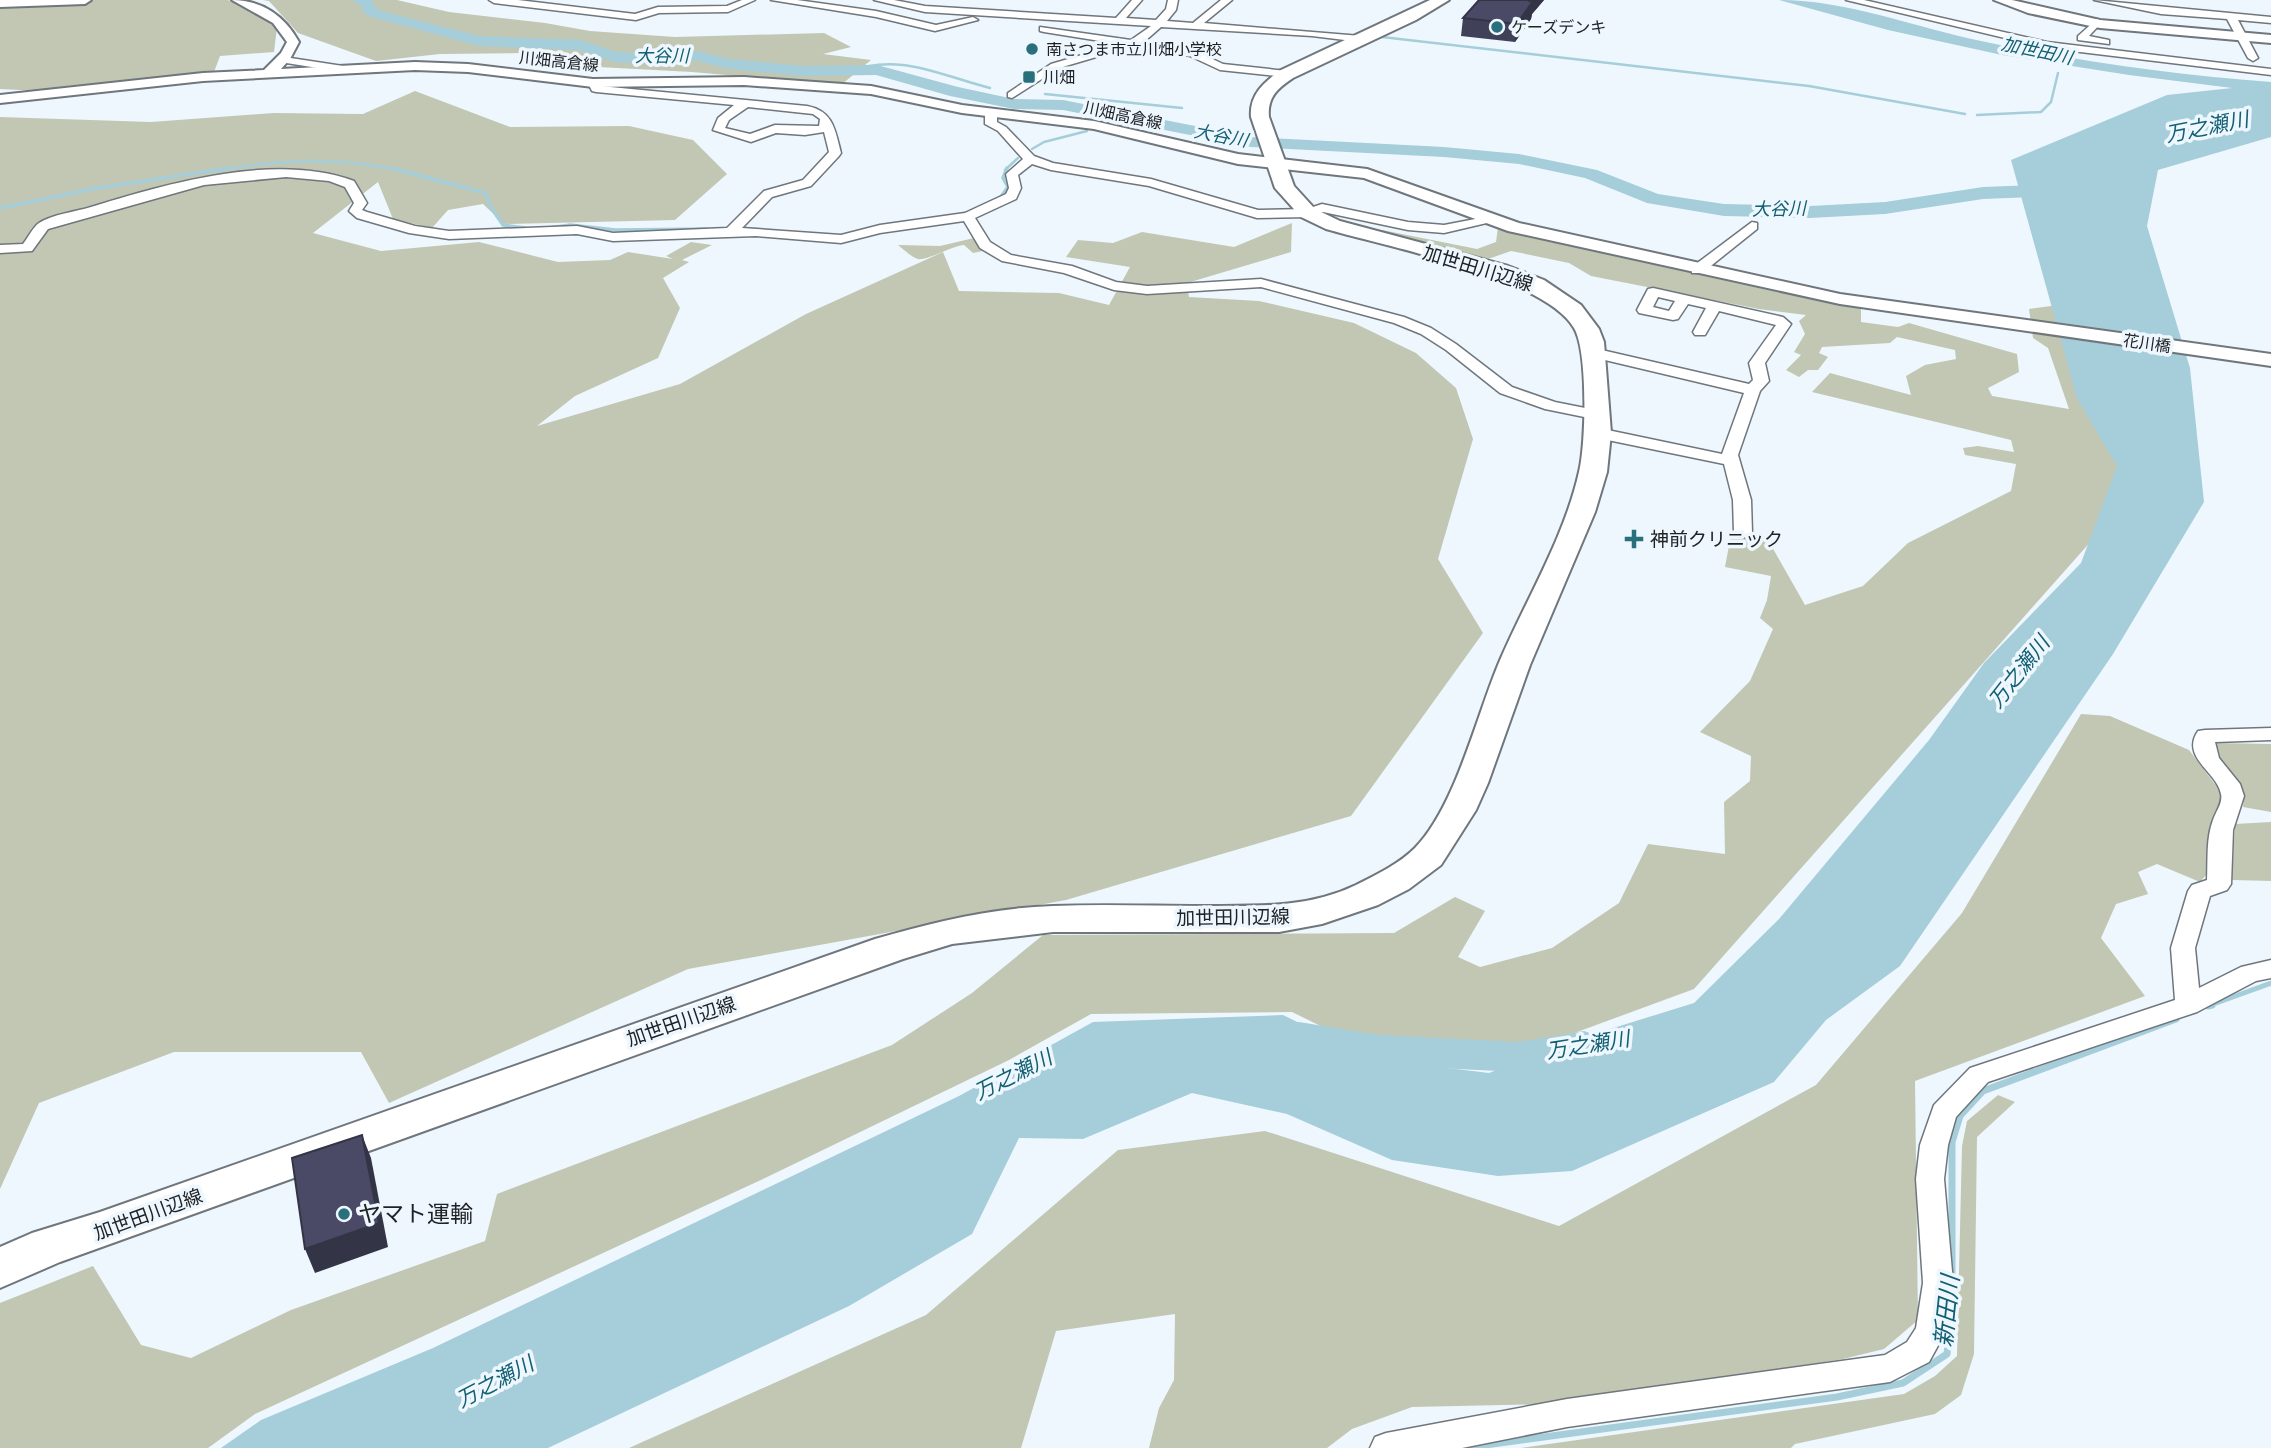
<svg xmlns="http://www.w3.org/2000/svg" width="2271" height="1448" viewBox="0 0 2271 1448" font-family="Barlow,'Noto Sans JP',sans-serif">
<rect width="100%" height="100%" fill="#eef7fe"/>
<g fill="#c1c7b3">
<path d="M32 0H228L253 11 277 27 274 52 220 56 214 72 40 91 0 89V2Z"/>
<path d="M263 0H397L449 12 545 23 590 31 675 37 824 33 851 47 823 54 871 60 841 85 692 72 561 65 532 53 440 54 376 61 298 33 269 1Z"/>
<path d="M415 91 510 127 629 126 693 140 727 174 675 220 504 224 483 204 448 210 432 228 393 219 378 182 313 233 381 251 479 242 558 262 610 260 628 252 673 259 666 256 691 242 712 245 682 260 689 262 663 278 680 308 658 358 575 396 537 426 680 384 806 314 943 252 959 291 1059 293 1109 305 1130 267 1066 257 1078 240 1113 243 1142 232 1234 247 1292 223 1291 252 1187 283 1189 297 1259 301 1354 323 1416 353 1456 388 1473 439 1438 559 1483 633 1351 816 1066 900 688 969 389 1103 361 1052H174L39 1103 0 1189V117L151 122 274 113 363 114Z"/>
<path d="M1498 227 1861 308V322L1898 327 1909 323 2017 354 2019 372 1988 388 1992 396 2069 409 2048 348 2033 338 2029 309 2074 303 2148 477 1694 989 1482 1067 1380 1055 1292 1012 1091 1014 1009 1060 763 1179 255 1414 208 1448H0V1303L93 1266 141 1345 191 1358 291 1310 485 1241 497 1194 892 1045 972 993 1043 935 1394 933 1455 897 1485 911 1458 957 1480 967 1552 948 1619 903 1648 844 1725 854 1724 802 1750 781 1751 756 1700 732 1750 681 1773 629 1760 618 1767 600 1771 576 1725 567 1731 535 1768 540 1805 605 1863 586 1908 543 2011 491 2016 464 1965 455 1963 448 1978 446 2014 452 2011 440 1812 392 1830 373 1911 395 1906 376 1925 365 1956 359 1955 350 1897 337 1890 343 1822 347 1819 353 1828 357 1818 370H1808L1799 377 1786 370 1801 355 1794 352 1805 334 1799 321 1806 315 1759 309 1591 276 1569 263 1511 251 1488 259 1378 232 1382 230 1477 249 1496 242Z"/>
<path d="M974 238 983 251 973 253 964 245C951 246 927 261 918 259 911 257 903 249 898 245L940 246Z"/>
<path d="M2081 714 2110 716 2189 750 2223 795 2206 875 2200 882 2157 864 2138 872 2148 894 2116 904 2101 938 2145 996 1915 1081 1918 1320 1884 1349 1843 1359 1583 1401 1555 1404 1412 1407 1352 1429 1327 1448H1149L1159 1408 1174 1380 1175 1314 1056 1331 1021 1448H629L926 1315 1118 1150 1265 1131 1559 1226 1816 1085 1962 913Z"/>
<path d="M2214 743 2271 744V812L2243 807 2244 794 2213 755Z"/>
<path d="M2271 822V881L2232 880 2235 824Z"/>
<path d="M1998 1095 2015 1102 1977 1137 1974 1354 1961 1395 1935 1414 1795 1444 1791 1448H1521L1904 1394 1935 1376 1957 1356 1962 1146 1967 1121Z"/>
</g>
<path fill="#a5ceda" d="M1779 0C1847 0 1914 27 1981 41 2076 61 2174 75 2271 82V137L2158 170 2147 226 2190 368 2204 502 2113 654 1900 966 1826 1020 1774 1082 1572 1171 1498 1176 1392 1160 1287 1114 1192 1093 1083 1139 1019 1138 972 1234 849 1306 548 1448H221L261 1420 433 1348 959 1096 1093 1022 1283 1015 1373 1059 1489 1073 1581 1038 1694 1003 1779 919 1929 740 1984 663 2081 563 2117 466 2077 398 2011 160 2167 95 2232 88 2129 75 2002 55 1888 30Z"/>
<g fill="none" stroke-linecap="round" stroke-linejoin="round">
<g stroke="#a5ceda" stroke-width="2.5">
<path d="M1382 37 1809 86 1965 114"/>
<path d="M843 72C904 53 932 73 990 88"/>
<path d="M1045 94 1182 108"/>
<path d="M1977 115 2041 112 2051 102 2058 73"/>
<path d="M1106 121 1116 114"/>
<path d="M1032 149 1044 142 1087 131"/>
<path d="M218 170C283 160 333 156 398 170"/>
<path d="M1005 170 1018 158"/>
</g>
<g stroke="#a5ceda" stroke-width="3.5">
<path d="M390 168 486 193 490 206 503 225 525 228"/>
<path d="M1000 198 1008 187 1003 178 1007 168"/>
<path d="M0 208 92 189 229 168"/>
<path d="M549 228 570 225 616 230 707 229"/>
<path d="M748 229 777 231"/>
</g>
<path stroke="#a5ceda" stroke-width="5" d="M2208 1006 2271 983"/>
<g stroke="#a5ceda" stroke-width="7">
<path d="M2208 1006 2212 1005"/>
<path d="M1463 1448 1837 1397 1903 1383 1947 1354 1952 1302V1142L1960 1116 1983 1091 2176 1019"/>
</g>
<g fill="#a5ceda" fill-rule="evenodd">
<path d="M352 0H372L376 8 385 12 479 36 581 40 616 52 655 54 698 51 729 59 803 66 877 65 958 87 1014 99 1063 100 1251 137 1444 147 1519 154 1597 170 1658 194 1724 204 1810 206 1885 202 1983 187 2062 184 2071 190 2062 196 1983 199 1885 214 1810 218 1724 216 1647 203 1585 178 1519 164 1444 157 1251 147 1063 110 1014 109 950 96 876 75 803 76 729 69 698 61 655 64 614 62 579 50 479 46 375 18 365 14 360 5Z"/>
<path d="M1299 1022 1379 1035 1518 1042 1584 1031 1598 1036 1604 1046 1598 1056 1518 1072 1379 1065 1285 1046 1280 1036 1285 1026Z"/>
</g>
<defs>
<g id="minor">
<path d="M489 0H518L635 14 658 7 727 6 742 0H755L728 12 659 13 636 20 494 3Z"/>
<path d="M771 0H797L876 11 936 25 973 17 978 20 935 31 876 17Z"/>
<path d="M874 0H894L925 6 1116 18 1132 0H1142L1126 18 1156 20 1166 9 1168 0H1178L1176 10 1167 21 1193 23 1221 0H1232L1204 23 1361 36 1366 39 1361 42 1312 36 1161 27 1145 41 1198 52 1223 64 1287 71 1292 74 1287 77 1220 70 1190 56 1137 45 1059 68 1012 98 1008 97V93L1051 64 1119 44 1044 32 1040 31V27L1131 40 1151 26 925 12Z"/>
<path d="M1846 0H1864L2047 42 2271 69V75L2047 48Z"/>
<path d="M2094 0 2271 17V23L2238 20 2258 58 2253 61 2248 58 2227 19 2161 14Z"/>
<path d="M2097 19 2102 22 2089 36 2109 40V44L2078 40V36Z"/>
<path d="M284 57 343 66 348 69 343 72 280 62 279 60Z"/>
<path d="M593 80 600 86 807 106C833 111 835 129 841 153L839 156 811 186 772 197 742 228 841 235 880 225 965 213 1006 194 1009 188 1006 174 1023 159 998 131 985 124V113L991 110 997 113V122L1006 127 1034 156 1053 163 1151 179 1258 210 1307 209 1322 204 1408 222 1444 225 1491 216V222L1444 233 1408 230 1323 212 1308 217 1257 218 1149 186 1051 170 1032 164 1018 175 1021 188 1016 199 975 218 990 242 1011 255 1072 266 1116 282 1147 286 1261 279 1404 317 1431 328 1456 344 1512 387 1555 402 1605 412 1607 415 1599 420 1545 409 1500 393 1446 350 1421 334 1394 323 1261 287 1147 294 1114 290 1064 273 1002 261 980 248 964 221 880 233 841 243 756 236 613 241 577 234 449 239 409 233 357 218 349 211 354 203 345 187 329 181 286 177 204 185 48 229 32 251 0 253V245L23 244C28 238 33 227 39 223 53 214 75 212 91 207 169 183 275 152 354 181L367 203 362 210 367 212 415 226 449 231 577 226 613 233 727 228 764 191 803 180 829 152 824 132 805 135 776 133 751 142 713 130 718 118 734 105 596 92 592 91 588 83ZM748 107 813 114 820 119 819 126 775 125 750 134 725 128 729 120Z"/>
<path d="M1752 222 1757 223V229L1702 273H1692V267Z"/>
<path d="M1653 288 1783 317 1791 324 1765 363 1769 381 1760 391 1738 455 1751 500 1752 533 1749 537H1737L1734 533 1733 500 1724 464 1598 438 1590 433 1598 428 1722 454 1744 393 1588 356 1585 353 1593 348 1749 384 1753 380 1749 363 1776 325 1719 311 1705 335H1695L1693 332 1706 308 1688 304 1678 319 1673 320 1639 313 1637 310 1648 289ZM1658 297 1675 301 1669 311 1653 307Z"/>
<path d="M2271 728V740L2215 742 2219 758 2240 784 2244 796 2233 830 2231 884 2227 890 2210 896 2195 948 2199 988 2241 967 2271 960V978L2256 981 2197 1012 1988 1082 1956 1117 1948 1145 1944 1179 1953 1283 1946 1331 1929 1362 1890 1382 1567 1427 1462 1448H1370L1375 1437 1386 1433 1567 1399 1885 1355 1907 1342 1916 1328 1923 1283 1916 1179 1920 1145 1934 1105 1970 1068 2175 1000 2171 948 2188 891 2192 885 2207 880C2208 860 2206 838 2213 820 2216 811 2223 803 2221 794 2217 772 2180 757 2198 731L2205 730Z"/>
</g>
<g id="tertiary">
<path d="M0 0H91L85 4 0 7Z"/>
<path d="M232 0C262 0 285 16 299 42L290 59 281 69 415 62 468 64 593 79 744 77 871 86 962 105 1094 121 1238 154 1367 169 1519 223 1840 294 2271 354V366L1840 304 1508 231 1364 178 1238 164 1094 129 962 113 871 94 744 85 593 87 468 72 415 70 203 81 0 103V95L203 73 264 70 281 53 287 42 273 23Z"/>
<path d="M1994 0H2012L2100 20 2271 35V43L2100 28 2028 13Z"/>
</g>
<path id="primary" d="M1430 0H1449L1416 20 1293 78C1278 88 1267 97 1269 117L1294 186 1315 209 1340 221 1508 266 1544 280 1581 305 1599 329 1604 342 1611 433 1607 472 1595 512 1530 665 1488 783 1476 810 1441 865 1409 889 1378 905 1322 924 1279 932H1053L952 944 903 959 60 1262 0 1288V1247L32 1233 100 1212 875 939C934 922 991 908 1053 906 1104 904 1155 906 1206 906 1258 906 1308 908 1356 885 1376 875 1399 864 1415 848 1455 807 1476 718 1498 665 1525 601 1564 539 1579 472 1586 444 1588 351 1574 328 1544 277 1384 246 1326 229L1301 217 1275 188 1251 117C1249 95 1264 82 1281 70Z"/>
</defs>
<use href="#minor" stroke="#6f767c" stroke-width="3"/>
<use href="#tertiary" stroke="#6f767c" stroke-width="4"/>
<use href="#primary" stroke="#6f767c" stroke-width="4"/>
<use href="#minor" fill="#fff" fill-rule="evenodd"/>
<use href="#tertiary" fill="#fff" fill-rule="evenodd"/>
<use href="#primary" fill="#fff" fill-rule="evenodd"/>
</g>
<path fill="#404058" d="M1479 0H1544L1532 14 1531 19 1515 42 1461 36 1463 18Z"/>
<g fill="#343447">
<path d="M1531 0H1544L1532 14 1531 19 1515 42 1517 24Z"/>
<path d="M362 1135 371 1158 388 1247 315 1273 305 1249Z"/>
</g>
<g fill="#4a4a66" stroke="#343447" stroke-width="2">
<path d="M1479 0H1531L1530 1H1533L1517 24 1463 18Z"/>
<path d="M362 1135 379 1223 305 1249 292 1158Z"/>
</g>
<g fill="#296f7c" stroke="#eef7fe" stroke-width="2.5">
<circle cx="1497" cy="27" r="7"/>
<circle cx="1032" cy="49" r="7"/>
<rect x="1022" y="70" width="14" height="14" rx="3.5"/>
<path d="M1630.5 528.5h7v7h7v7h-7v7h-7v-7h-7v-7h7z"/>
<circle cx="344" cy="1214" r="7"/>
</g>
<g text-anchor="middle" stroke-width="7" stroke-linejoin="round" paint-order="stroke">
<g font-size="16" fill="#202326" stroke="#eef7fe" text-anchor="start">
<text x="1511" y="33">ケーズデンキ</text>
<text x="1046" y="55">南さつま市立川畑小学校</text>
<text x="1043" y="83">川畑</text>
</g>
<g font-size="16" fill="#202326" stroke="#eef7fe">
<text transform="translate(559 61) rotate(6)" y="6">川畑高倉線</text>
<text transform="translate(1123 115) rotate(12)" y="6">川畑高倉線</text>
<text transform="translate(2147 343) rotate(8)" y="6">花川橋</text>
</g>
<g font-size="18" font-style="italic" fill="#136073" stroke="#eef7fe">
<text transform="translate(2037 51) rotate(12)" y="6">加世田川</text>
<text x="662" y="62">大谷川</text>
<text transform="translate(1221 136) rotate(11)" y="6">大谷川</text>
<text transform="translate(1779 209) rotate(-1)" y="6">大谷川</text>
</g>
<g font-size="19" fill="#202326" stroke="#eef7fe">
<text transform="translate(1478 268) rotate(17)" y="7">加世田川辺線</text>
<text transform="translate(1233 917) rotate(-1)" y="7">加世田川辺線</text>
<text transform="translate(681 1021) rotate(-19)" y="7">加世田川辺線</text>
<text transform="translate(148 1214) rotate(-20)" y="7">加世田川辺線</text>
</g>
<g font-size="19" fill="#202326" stroke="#eef7fe" text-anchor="start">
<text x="1650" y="546">神前クリニック</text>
</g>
<g font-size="21" font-style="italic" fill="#136073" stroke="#eef7fe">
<text transform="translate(2207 127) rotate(-11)" y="7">万之瀬川</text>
<text transform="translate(2019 672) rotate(-52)" y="7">万之瀬川</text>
<text transform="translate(1588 1045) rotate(-9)" y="7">万之瀬川</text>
<text transform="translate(1013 1075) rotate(-27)" y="7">万之瀬川</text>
<text transform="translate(495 1382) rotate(-28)" y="7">万之瀬川</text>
</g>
<g font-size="23" fill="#202326" stroke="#eef7fe" text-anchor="start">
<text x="358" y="1222">ヤマト運輸</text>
</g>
<g font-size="24" font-style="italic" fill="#136073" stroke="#eef7fe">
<text transform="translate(1947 1311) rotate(-84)" y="8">新田川</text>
</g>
</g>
</svg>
